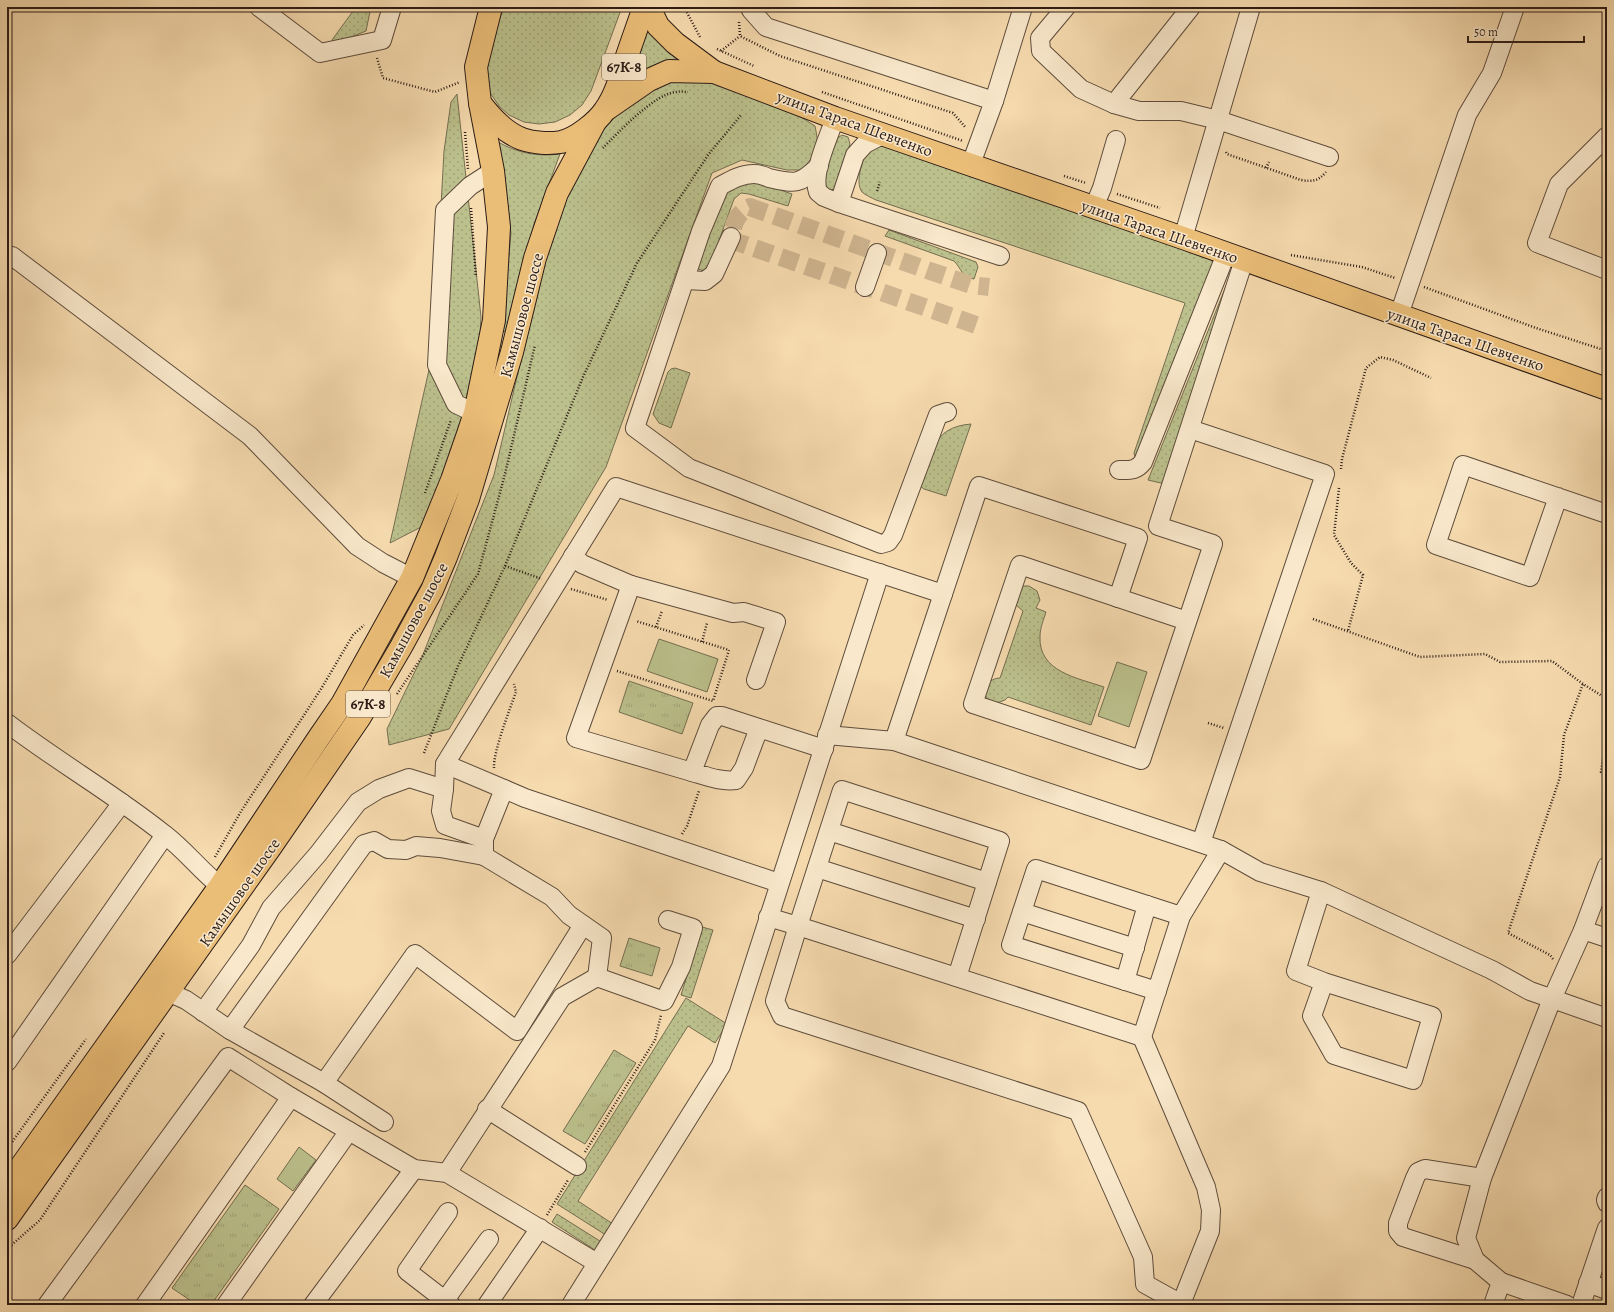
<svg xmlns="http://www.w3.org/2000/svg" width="1614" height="1312" viewBox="0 0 1614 1312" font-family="Alegreya,serif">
<defs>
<pattern id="grass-dots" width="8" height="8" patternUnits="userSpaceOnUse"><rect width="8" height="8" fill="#bbc08c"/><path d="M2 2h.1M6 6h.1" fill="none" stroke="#a1a478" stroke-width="1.8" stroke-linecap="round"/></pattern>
<pattern id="park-tufts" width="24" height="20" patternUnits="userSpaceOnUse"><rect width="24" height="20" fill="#bbc08c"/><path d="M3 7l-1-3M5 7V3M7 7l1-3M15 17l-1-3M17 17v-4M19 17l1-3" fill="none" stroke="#a1a478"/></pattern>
</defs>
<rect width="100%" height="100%" fill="#f6dbaf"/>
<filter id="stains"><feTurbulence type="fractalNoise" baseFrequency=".005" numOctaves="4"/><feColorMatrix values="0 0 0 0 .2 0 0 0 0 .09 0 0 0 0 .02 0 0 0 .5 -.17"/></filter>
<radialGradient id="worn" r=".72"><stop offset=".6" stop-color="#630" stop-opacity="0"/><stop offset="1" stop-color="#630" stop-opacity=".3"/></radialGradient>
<g fill="url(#grass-dots)" stroke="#746e51">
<path d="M356 7H371L366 31 336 43 332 40Z"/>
<path d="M504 7H622L591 91 582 105 570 115 555 122 539 124 524 122 509 115 499 106 489 91 485 60Z"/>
<path d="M650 21 685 59 630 79Z"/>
<path d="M703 77 796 114 815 126C820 149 817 152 802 170H787L742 160 712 173 606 467 449 729 389 745 387 729 422 657 494 475 550 236 592 141 640 91 660 83Z"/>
<path d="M457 94 481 317 479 355 467 406 425 525 390 543 433 352 444 151 451 102Z"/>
<path d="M842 135 848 137 850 144 836 186 834 189 828 191 822 183 836 139Z"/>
<path d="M498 142C518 153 537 157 560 154L534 224 507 332 502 331 511 233Z"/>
<path d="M880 144 1206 252 1213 263 1214 272 1141 453 1135 457 1134 453 1185 303 876 200C872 198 865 195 862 192 854 181 864 157 869 146Z"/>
<path d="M754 181 792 194 788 206 749 194 741 193 734 199 709 268 704 271 698 269 696 265 721 200 732 186Z"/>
<path d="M889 230 976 262 978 267 974 279C961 277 962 269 954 261L885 236Z"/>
<path d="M1226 286 1231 288 1165 484 1148 480Z"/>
<path d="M675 368 690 373 671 428 659 423 653 414 668 372 671 369Z"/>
<path d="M971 424 946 496 924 489 920 486C930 455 932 427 971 424Z"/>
<path d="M1024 586H1029L1037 591 1040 600 1036 608 1046 612C1044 619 1040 628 1040 636 1038 672 1078 678 1104 687L1091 725 1008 697 1005 700 997 703C994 702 990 701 988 699 978 689 990 678 1000 678L1023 611 1016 605 1020 588Z"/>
<path d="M702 927 713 930 691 998 681 995Z"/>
<path d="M686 998 727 1024 715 1043 688 1026 578 1201 616 1226 609 1237 557 1204Z"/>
<path d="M557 1214 603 1243 598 1252 552 1222Z"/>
</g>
<g fill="url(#park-tufts)" stroke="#746e51">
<path d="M629 681 693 703 682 734 619 712Z"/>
<path d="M629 938 660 948 652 976 620 966Z"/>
<path d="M614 1050 636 1063 585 1144 563 1131Z"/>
<path d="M245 1185 279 1209 211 1305H197L172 1288Z"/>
</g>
<g fill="#bbc08c" stroke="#746e51">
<path d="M659 639 718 659 707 692 647 671Z"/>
<path d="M1117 662 1147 672 1129 727 1098 716Z"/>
<path d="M299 1147 316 1160 293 1191 277 1179Z"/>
</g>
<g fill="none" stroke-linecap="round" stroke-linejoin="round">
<path stroke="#ceb590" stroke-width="18" stroke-dasharray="18 9" stroke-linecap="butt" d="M976 325 737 242 731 237C734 222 736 214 750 207L930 271 971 285 989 287"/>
<defs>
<g id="minor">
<path d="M259 7 320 53 382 40 392 7"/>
<path d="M752 7 751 10 766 27 994 101"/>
<path d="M1066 7 1040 38 1041 51 1081 89 1114 104 1139 111H1181L1218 120 1329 157"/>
<path d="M1114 104 1191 7"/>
<path d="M835 118C829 137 811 173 818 192L824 197 839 203 1000 256"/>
<path d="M1607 136 1559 184 1537 243 1607 270"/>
<path d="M971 164 994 101 1023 7"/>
<path d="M819 166C799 185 796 184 769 178 765 176 759 174 754 174 741 174 731 180 720 186L701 231 635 428 689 468 881 544 888 542 893 535 938 415 947 412"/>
<path d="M839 203 855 155 865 144 884 134"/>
<path d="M1094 207 1102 188 1116 140"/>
<path d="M1183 238 1251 7"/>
<path d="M7 255 12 256 250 436 357 546 383 563 412 578"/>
<path d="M686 280 705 281 714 274 731 237"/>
<path d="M865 287 877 253"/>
<path d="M1399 315 1467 115 1492 73 1515 7"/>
<path d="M475 413 456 404 437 365 445 210 470 186 493 171"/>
<path d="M1190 429 1325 474 1201 843"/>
<path d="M1119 470C1130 470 1136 471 1143 462L1226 254"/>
<path d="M1558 497 1530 577 1436 545 1463 465 1607 514"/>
<path d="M573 556 582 564 631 585 733 613 744 612 776 622 756 680"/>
<path d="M631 585 576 738 692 772"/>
<path d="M1118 598 1138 538 979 486 894 741 1221 850"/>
<path d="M1187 621 1020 565 973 704 1141 760 1213 544 1158 526 1244 260"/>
<path d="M7 723C58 762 114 794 164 834 185 850 200 870 220 886"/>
<path d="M759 728 722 716H717L710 725 692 772C706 776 721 782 736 780L744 768 759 728 824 749"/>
<path d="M827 735 894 741"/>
<path d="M445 764 444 789 441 811 445 825 484 839 504 789 525 798 779 883"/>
<path d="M504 789 445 764 616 487 943 594"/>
<path d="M829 831 987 882"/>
<path d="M484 839V856L552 897 569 915 602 938 597 977 664 1001 681 967 693 928 668 920"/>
<path d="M817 868 976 919"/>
<path d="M1022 912 1135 948"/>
<path d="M768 917 798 926 842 790 1000 841 957 977"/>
<path d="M1583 930 1607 938"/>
<path d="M7 955 122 803"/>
<path d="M1125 981 1147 905"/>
<path d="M1324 982 1312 1016 1334 1055 1413 1080 1432 1016 1324 982 1296 971 1321 891 1492 970 1530 991 1607 1018"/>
<path d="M1157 991 1011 945 1036 869 1181 916"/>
<path d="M168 992 186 1000 230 1030 324 1083 384 1122"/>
<path d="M203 1012 251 945 271 908 318 854 358 802 379 789 409 778 444 789"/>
<path d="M230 1030 364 844 374 841 388 849 406 850 416 846 440 848 484 856"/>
<path d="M1142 1037 1206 1187 1211 1210 1210 1231 1181 1304"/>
<path d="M7 1062 165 835"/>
<path d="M324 1083 415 954 517 1031 583 925"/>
<path d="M291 1097 349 1131"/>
<path d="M487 1109 577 1166"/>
<path d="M447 1173 562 997 597 977"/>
<path d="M1482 1178 1425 1169 1418 1172 1415 1178 1398 1223V1231L1403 1237 1475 1260 1501 1282 1493 1305"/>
<path d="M1607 1197 1606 1200 1607 1203"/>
<path d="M448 1212 407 1271 451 1305"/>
<path d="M1475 1260 1466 1238 1482 1178 1552 999 1583 930 1607 866"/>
<path d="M1501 1282 1567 1305"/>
<path d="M1588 1283 1607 1290"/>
<path d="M445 1300 489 1239"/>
<path d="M47 1305 228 1057 291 1097 145 1305"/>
<path d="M226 1305 349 1131 414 1169 447 1173 597 1263"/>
<path d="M313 1305 414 1169"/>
<path d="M487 1305 540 1228"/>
<path d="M571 1305 721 1066 880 573"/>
<path d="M1183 1305 1145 1284 1143 1257 1078 1111 782 1016 775 1001 798 926 1142 1037 1181 916 1221 850 1260 872 1321 891"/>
<path d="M1581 1305 1607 1228"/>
</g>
<g id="major">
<path d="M649 7 658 26 675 43 714 72 835 118 1183 238 1607 389"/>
<path d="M480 103C491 117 504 132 522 139 533 143 549 144 561 142 576 139 597 122 605 110 615 96 620 79 625 62 631 44 638 25 644 7"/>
<path d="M607 109 649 80 669 71 714 72"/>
<path d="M7 1186 220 886 318 739 342 704 412 578 452 480 468 434 475 413 494 320 499 227 493 171 480 103 476 67 491 7"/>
<path d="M7 1219 270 848 360 717 401 647 432 590 446 557 468 499 512 352 535 258 557 193 595 122"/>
</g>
</defs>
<use href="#minor" stroke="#5e4c3c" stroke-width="20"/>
<use href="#major" stroke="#2c1c16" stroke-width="24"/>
<g stroke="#2c1c16" stroke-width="2.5" stroke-dasharray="1 2" stroke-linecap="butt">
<path d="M684 7 700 37"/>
<path d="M739 22 740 36 780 56 953 113 966 128"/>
<path d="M717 49 754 66"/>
<path d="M721 51 740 36"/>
<path d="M377 58 383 78 435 92 460 82"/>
<path d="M822 92 963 141"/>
<path d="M465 132 468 169"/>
<path d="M603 148C619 132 654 94 676 92 680 91 684 92 688 92"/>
<path d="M1226 152 1227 154 1301 180C1313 182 1318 181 1326 172"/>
<path d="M1266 168 1269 162"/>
<path d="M1064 176 1086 183"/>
<path d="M877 191 880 182"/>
<path d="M1117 194 1160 208"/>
<path d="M471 208 476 277"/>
<path d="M1291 255 1362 267 1395 278"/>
<path d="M1424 287 1536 328 1607 351"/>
<path d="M1341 469 1342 459 1366 368 1380 357 1393 360 1431 378"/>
<path d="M1339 488 1334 535 1351 563 1363 575 1348 631"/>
<path d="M425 493 451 420"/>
<path d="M505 566 583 377 637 263 708 155 741 115"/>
<path d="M571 589 608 600"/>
<path d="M1313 619 1420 657 1485 654 1500 662 1552 661 1583 684 1607 699"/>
<path d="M656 627 662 611"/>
<path d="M702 642 707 623"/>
<path d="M617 671 713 701 729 650 636 621"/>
<path d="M397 694 478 574 505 474 535 345"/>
<path d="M1208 723 1224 728"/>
<path d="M1607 733 1601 772 1607 780"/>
<path d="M424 753 458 666 505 566 542 579"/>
<path d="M494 768C493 752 510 709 516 692L514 684"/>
<path d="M682 834 687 826 699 791"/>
<path d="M215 857 240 813 321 689 353 635 364 625"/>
<path d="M1553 959 1550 955 1508 933 1560 777 1564 735 1583 684"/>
<path d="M7 1149 86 1039"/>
<path d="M585 1152 655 1040 661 1015"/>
<path d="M547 1215 568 1180"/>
<path d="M7 1249 40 1220 164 1033"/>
</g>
<use href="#minor" stroke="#f9e8cb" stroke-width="18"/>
<use href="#major" stroke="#ebbe78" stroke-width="22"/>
</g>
<g text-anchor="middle" stroke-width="3" stroke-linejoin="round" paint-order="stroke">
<g fill="#f9e8cb" stroke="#6a594c" stroke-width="1">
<rect x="602" y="54" width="44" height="26" rx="3"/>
<rect x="346" y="691" width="44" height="26" rx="3"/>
</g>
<g font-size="15" font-weight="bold" fill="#2c1c16">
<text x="624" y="72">67К-8</text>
<text x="368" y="709">67К-8</text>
</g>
<g font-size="16" fill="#2c1c16" stroke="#f9e8cb">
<text transform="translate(855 123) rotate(20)" y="6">улица Тараса Шевченко</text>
<text transform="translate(1160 231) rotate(19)" y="6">улица Тараса Шевченко</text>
<text transform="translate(521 315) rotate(-75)" y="6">Камышовое шоссе</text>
<text transform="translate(1466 339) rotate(19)" y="6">улица Тараса Шевченко</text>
<text transform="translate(413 620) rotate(-62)" y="6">Камышовое шоссе</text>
<text transform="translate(239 892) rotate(-55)" y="6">Камышовое шоссе</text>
</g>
</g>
<rect width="1614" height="1312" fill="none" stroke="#f6dbaf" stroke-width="24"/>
<rect x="8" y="8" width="1598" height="1296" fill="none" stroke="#2c1c16" stroke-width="2"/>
<rect x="12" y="12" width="1590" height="1288" fill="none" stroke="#2c1c16"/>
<path d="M1468 36v6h116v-6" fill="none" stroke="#2c1c16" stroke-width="2"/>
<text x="1474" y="36" font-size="12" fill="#2c1c16" stroke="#f9e8cb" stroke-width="3" paint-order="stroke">50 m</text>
<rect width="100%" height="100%" filter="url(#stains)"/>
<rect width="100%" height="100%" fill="url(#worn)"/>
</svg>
